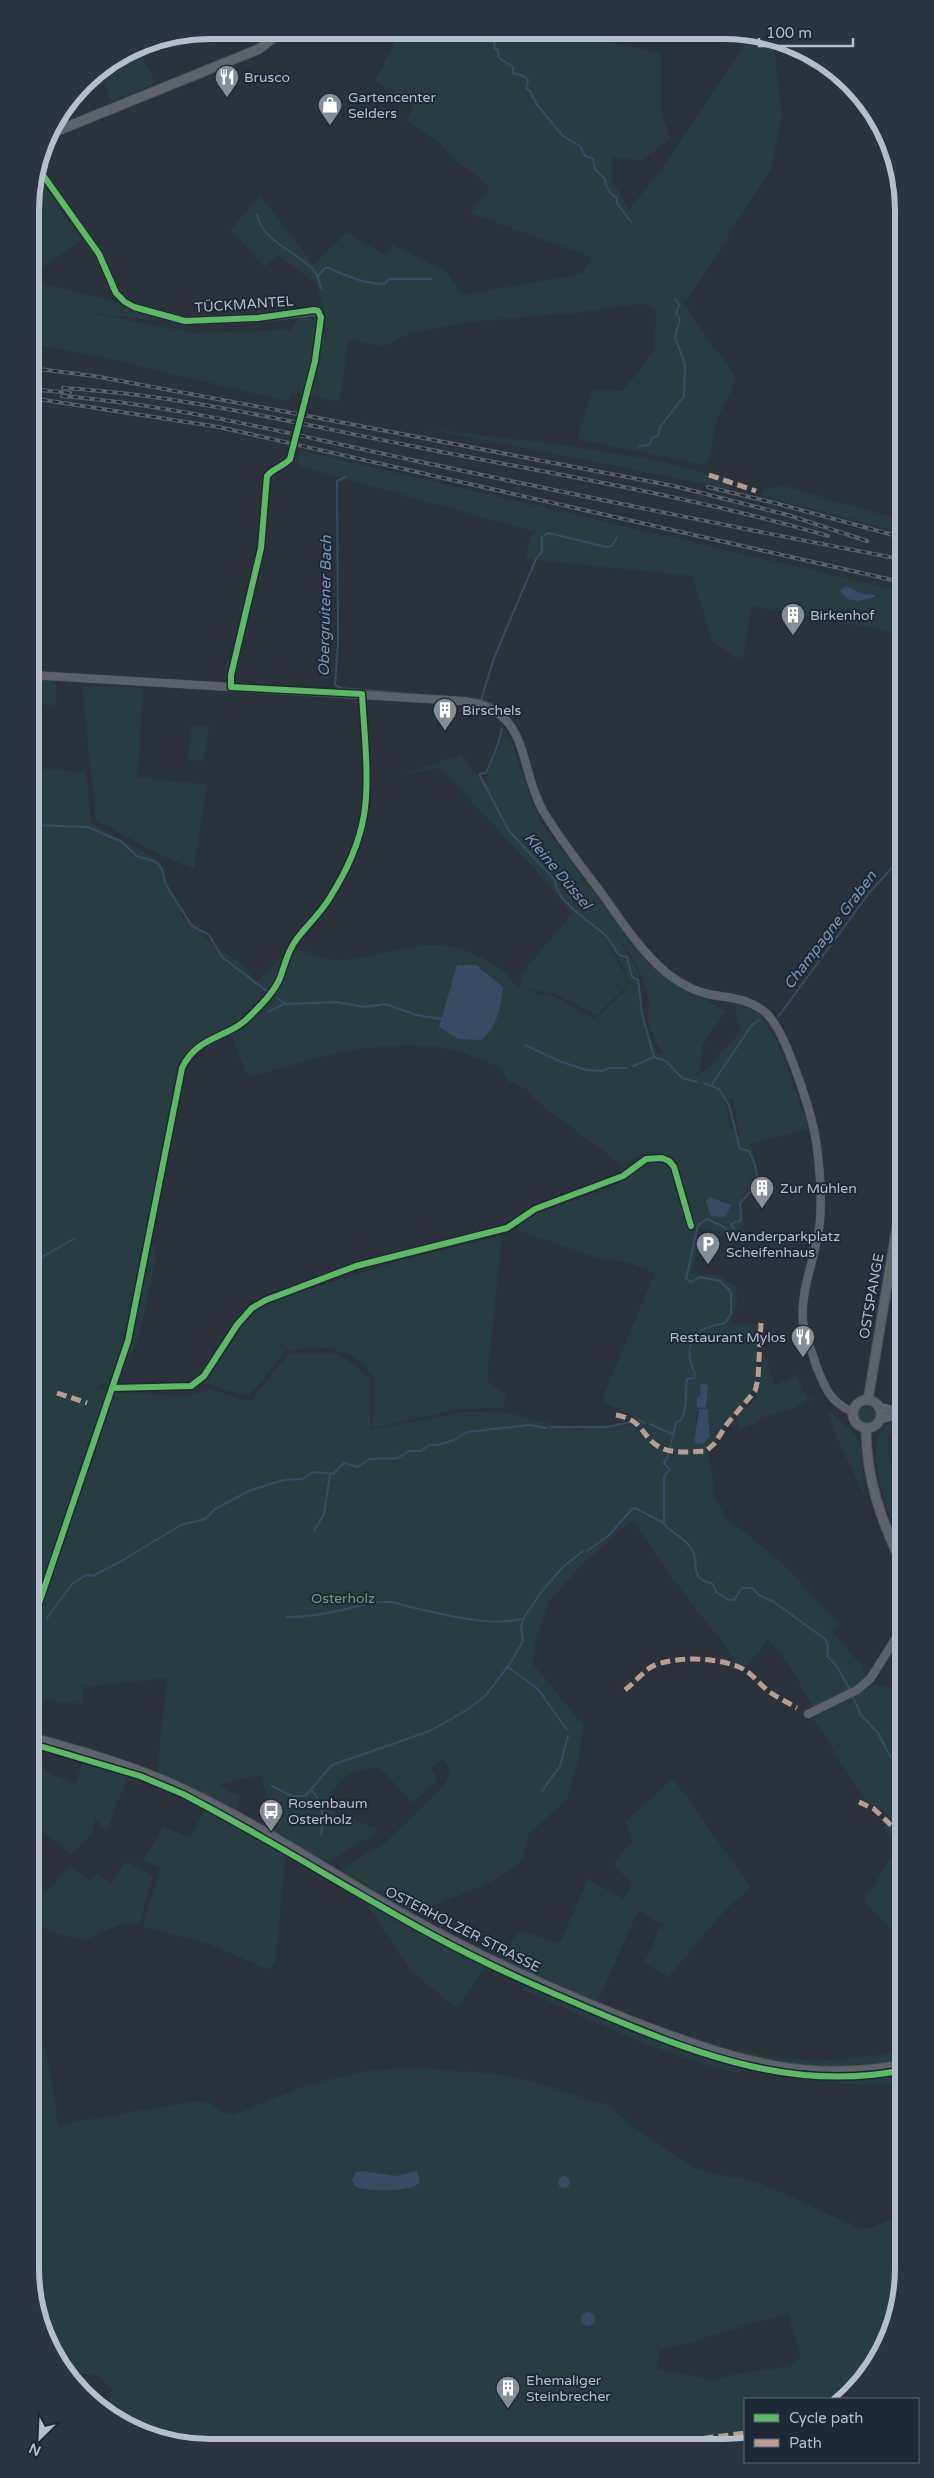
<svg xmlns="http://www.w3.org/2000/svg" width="934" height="2478" viewBox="0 0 934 2478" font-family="'Varela Round',sans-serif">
<rect width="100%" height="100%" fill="#2b323b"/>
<g fill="#283d41" fill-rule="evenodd">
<path d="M400 31 600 32 602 41 661 53V113L671 139 641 160 613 157 612 180 629 210 661 169 744 47 745 33 759 34 773 39 782 114 771 169 690 296 682 303 736 377C731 395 724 404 717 420 711 434 714 452 705 465L581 440 578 436 593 390 623 391 654 351 656 309 643 303 573 313 470 322 412 333 383 346 348 339 340 401 292 393 289 402 111 359 31 344V281L118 303 133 311 160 321 86 312 194 333 291 330 304 308 322 305 317 284 277 255 265 267 231 230 260 195 313 264 347 233 385 255 392 244 448 272 462 295 583 274 591 257 470 213 490 186 454 160 441 144 407 121 414 104 375 82Z"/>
<path d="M137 46 156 83 111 103 104 81 57 125 51 127 91 75Z"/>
<path d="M37 175 81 240 48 264 31 273 30 198Z"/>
<path d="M429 429 563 445 660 461 719 476 735 490Z"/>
<path d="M299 450 901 591V633L751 606 743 661 713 642 692 576 525 559 533 531 298 466Z"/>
<path d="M785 486 857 508 901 519V532L762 496 763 489Z"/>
<path d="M38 678 51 680 56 684V705L31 704V682L32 680Z"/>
<path d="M82 686 143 688 138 777 207 785 194 869 162 856 96 820Z"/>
<path d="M192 725 209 727 204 761 187 759Z"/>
<path d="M504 735 511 738 531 800 541 822 630 940 651 965 677 985 726 1011 702 1046 700 1072 693 1074 696 1076 709 1067 741 1031 735 1013 737 1002 759 1013 777 1041 809 1129 749 1144C760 1161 756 1184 742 1198L744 1233 739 1237 703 1228 695 1229 698 1244 691 1274 718 1275 736 1286 737 1304 729 1324 757 1325 758 1370 754 1390 712 1443 705 1448 711 1466 715 1499 727 1519 780 1561 840 1625 833 1632 864 1669 862 1671 868 1677 858 1688 861 1693 874 1684 903 1692V1941L867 1904 864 1896 873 1887 895 1849 884 1828 888 1814 866 1801 814 1720 811 1704 788 1663 768 1639 748 1665 732 1669 733 1660 725 1645 689 1601 632 1520 581 1566 549 1601 536 1638 533 1664 583 1725 579 1756 568 1798 528 1835 523 1861 485 1885 413 1914 341 1869 386 1842 445 1785 451 1770 443 1758 431 1769 438 1780 413 1803 379 1767C357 1770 339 1775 330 1796L336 1814 371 1827H377V1832L325 1865 260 1824 269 1802 260 1775 218 1785 240 1796 237 1810 157 1772 167 1678 83 1687V1704L33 1699 31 768 86 772 91 823 158 860 183 918 196 925 211 944 238 961 257 982 284 954 295 949 333 960H349L423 945H443L459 948 482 958 505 972 515 985 521 987V974L572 914 537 872 441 768 404 774 461 754 472 771 485 780ZM615 936C636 955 642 978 651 1004 641 1018 657 1042 664 1055L657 1053 644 1019 639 975 631 958ZM605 941C618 955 627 969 628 988L595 1019 551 995H538L524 988 555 994 597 1015 626 987 625 974ZM253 1011 257 1012 230 1032 248 1077C311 1060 377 1037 443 1048 462 1051 483 1061 501 1067L508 1081 531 1091 532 1098 622 1165 648 1151 651 1166C633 1169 633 1177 618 1184 583 1199 544 1206 512 1228L603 1260 627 1262 655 1273 601 1401 633 1416 632 1426 600 1425 580 1431 500 1411 463 1412 370 1430V1378L337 1353 288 1354 250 1402 211 1389 188 1396 120 1393 96 1388 104 1383 111 1384 137 1345 156 1259 155 1246 144 1245 174 1088 186 1052C208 1038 234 1027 253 1011ZM733 1098 740 1136H739L730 1127 725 1103ZM709 1197 720 1202 727 1213 725 1217 709 1210ZM708 1385 706 1407 699 1396 701 1394 700 1389ZM707 1409 708 1412 710 1436 695 1424 698 1411Z"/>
<path d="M502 1236 487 1381 507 1395 503 1408 460 1409 372 1428 375 1377 356 1357 328 1348 286 1350 249 1396 205 1383 247 1319 258 1309 283 1297 400 1261Z"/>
<path d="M764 1354 775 1385 797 1375 807 1399 822 1394 793 1408 757 1419 758 1422 740 1430 736 1418 756 1398Z"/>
<circle cx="867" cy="1415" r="9"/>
<path d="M827 1409 850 1429 860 1443 865 1497 839 1443Z"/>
<path d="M902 1420V1424L896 1425 887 1438 890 1466H894L898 1516 902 1523 903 1546C891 1522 862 1449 884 1427 889 1422 896 1421 902 1420Z"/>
<path d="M33 1750 39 1752 46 1772 75 1784 83 1762 128 1776 106 1832 94 1815 93 1833 71 1854 42 1831 33 1840Z"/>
<path d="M673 1778 751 1888 726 1909 668 1977 644 1963 662 1924 638 1911 597 2003 500 1960 520 1931 560 1943 588 1879 623 1899 632 1884 613 1864 633 1840 625 1822Z"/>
<path d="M206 1807 286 1854 275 1965 267 1969 204 1942 143 1927 160 1867 143 1861 163 1826 190 1838Z"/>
<path d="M125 1862 153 1875 139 1925 126 1922 83 1941 33 1925V1906L70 1866 89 1880 96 1874 112 1884Z"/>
<path d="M367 1903 487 1966 456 2008 413 1973Z"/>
<path d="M522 1983C593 2015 666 2049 741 2069L740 2073C663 2057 594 2021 523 1990Z"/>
<path d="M33 2001 50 2071 58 2125 196 2101 209 2103 219 2111 233 2115 307 2085 361 2072 411 2067 504 2075 535 2082 609 2106 627 2122 695 2168 712 2174 751 2180 777 2190 856 2227 871 2228 904 2213V2279L890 2337 860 2386 844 2399H745V2444L175 2445 130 2429 108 2413 112 2390 97 2375 65 2373 54 2358 34 2303ZM367 2171C377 2174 396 2180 405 2173L411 2187 387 2191 369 2190ZM788 2313 801 2359 789 2367 745 2372 711 2380 657 2369 660 2351Z"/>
<path d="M738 2049C793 2066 848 2061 903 2051V2082L878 2085 843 2084 816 2067 774 2064 741 2056Z"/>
</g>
<g fill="#374b65">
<path d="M847 586 862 594 875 595V597L858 601 847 599 840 590Z"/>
<path d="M457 965H476L503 987C500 1009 498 1024 482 1040L458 1039 439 1027Z"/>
<path d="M709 1197 731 1205 725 1217 711 1216 706 1201Z"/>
<path d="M702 1384 708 1385 706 1407 697 1408V1399L701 1394 700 1386Z"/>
<path d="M699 1409H707L708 1412 710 1436 703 1444 694 1443Z"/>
<path d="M362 2171 396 2176 417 2171 420 2182C412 2193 368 2192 356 2187L352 2180 356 2172Z"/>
<circle cx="564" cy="2182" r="6"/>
<circle cx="588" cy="2319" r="7"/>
</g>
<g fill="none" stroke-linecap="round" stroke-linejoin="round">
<g stroke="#374b65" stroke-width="2">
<path d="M490 32 495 41 494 48 498 50 499 58 513 67V73L524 76 528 80 526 89 530 91 537 105 563 136 580 146 585 156 593 159 595 169 605 179C605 185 611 196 617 198V203L631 222"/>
<path d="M257 215C265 245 297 250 315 272 318 277 320 284 322 290"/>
<path d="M317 277 325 268H329C348 277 363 283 384 284L389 279H431"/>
<path d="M639 446 649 445 653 437 658 436 660 427 684 396 685 364 675 337 680 319 676 314 679 305 675 299"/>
<path d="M346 477 337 481 338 642 335 685 341 688 481 700"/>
<path d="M505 712 504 709 481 700 494 658 536 559 542 552V537L548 533 607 547 612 546 617 537"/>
<path d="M502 729C499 744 493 758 486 773L479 774 509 831 555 880C555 901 591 922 605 935 611 940 614 948 619 955L627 957 632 977 638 980 642 1014 654 1057 666 1061 682 1078 697 1082"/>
<path d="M31 825 88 827 122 842 137 856 156 862 162 869 166 885 192 926 209 935 222 957 268 992"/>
<path d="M277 998 286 1004 336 1002 365 1007 385 1004 416 1015 442 1019"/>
<path d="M268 1012 284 1004"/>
<path d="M778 1017 869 893 902 857"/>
<path d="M525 1045 559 1061 586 1070 602 1071 610 1068H627"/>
<path d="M633 1066 654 1057"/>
<path d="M704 1083 719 1089 729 1105 740 1149 749 1151C761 1175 760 1184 740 1203L741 1220 731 1224 734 1229 730 1234 724 1227 707 1219 698 1225 686 1279 691 1282 700 1277 720 1281 731 1292V1313L725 1323C718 1325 708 1326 702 1330 686 1339 687 1360 695 1373L694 1378 687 1379C684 1396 689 1402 681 1420L676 1422 668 1456 664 1463 670 1470 664 1476V1524C672 1533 684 1538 691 1548 702 1563 686 1578 713 1584L716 1592 729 1600H734L742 1588H752L759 1595 774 1602 825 1639 828 1646 827 1656 836 1665 850 1690"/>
<path d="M712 1084 752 1025 759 1020"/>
<path d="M32 1260 46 1255 75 1238"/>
<path d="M639 1420 645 1423"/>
<path d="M650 1424 674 1435"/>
<path d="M551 1427H606L632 1422"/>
<path d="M314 1531 324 1514 330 1475"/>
<path d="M587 1551 608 1536 632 1509 635 1508 664 1523"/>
<path d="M286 1617C304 1617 320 1615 337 1611 362 1606 381 1596 406 1606 445 1614 484 1627 523 1619"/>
<path d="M47 1618 72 1584 86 1575 93 1576 123 1560 181 1525 205 1519 215 1509 249 1491 283 1480 302 1479 314 1472 333 1474 344 1463 358 1467 370 1459 398 1458 409 1451H421L429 1445H438L454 1440 467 1432 531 1425 546 1428"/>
<path d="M508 1667 538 1689 567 1730"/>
<path d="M852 1695 861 1715 878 1733 890 1756 901 1764 903 1769"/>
<path d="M272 1786 291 1796H305L332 1765 430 1731 470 1708 486 1695 511 1662 523 1641 521 1627 523 1619 542 1591 563 1567 583 1551"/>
<path d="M311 1789C323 1805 324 1815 321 1835"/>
<path d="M542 1791 560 1766 568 1736"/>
</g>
<defs>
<g id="minor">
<path d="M38 168 99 254 116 293 125 302 134 307 185 321 258 318 318 311"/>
<path d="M31 675 463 701C532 710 517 765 543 811 560 839 580 865 600 891 620 919 641 952 668 974 680 983 693 991 708 994 721 997 735 997 747 1002 755 1005 764 1010 769 1016 787 1036 812 1114 816 1141 820 1168 822 1194 820 1221 817 1255 800 1287 803 1322 805 1337 812 1351 816 1365 824 1386 830 1403 853 1412"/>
<path d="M879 1407 902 1412"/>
<path d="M880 1420 902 1413"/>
<path d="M808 1714 857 1690 870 1679 903 1627"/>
</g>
<g id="major">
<path d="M47 135 259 49 272 39 277 30"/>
<circle cx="867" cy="1414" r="14"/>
<path d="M868 1400 902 1196"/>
<path d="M866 1429C866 1479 882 1522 903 1567"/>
<path d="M33 1738C85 1752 136 1767 185 1790 264 1827 336 1877 412 1919 488 1961 568 1997 649 2028 739 2061 807 2083 903 2065"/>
</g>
</defs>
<use href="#minor" stroke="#494e55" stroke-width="9"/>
<use href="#major" stroke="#494e57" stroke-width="11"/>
<use href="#minor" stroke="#5c6068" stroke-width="8"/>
<use href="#major" stroke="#5e636a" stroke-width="9"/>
<defs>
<g id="rail">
<path d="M31 368 94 376 282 411 674 486 788 515 867 541"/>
<path d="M63 388C184 395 303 425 422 448 558 475 695 497 828 536"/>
<path d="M31 389 70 393"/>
<path d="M62 396C184 406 302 437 421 462 581 496 741 529 901 559"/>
<path d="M31 398 219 427 901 582"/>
<path d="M708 487 775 503 901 537"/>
</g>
</defs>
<use href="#rail" stroke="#5a5f66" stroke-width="4"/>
<use href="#rail" stroke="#1e2836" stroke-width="2" stroke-dasharray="5.5" stroke-linecap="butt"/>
<g stroke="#b99d93" stroke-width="5" stroke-dasharray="10 5" stroke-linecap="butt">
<path d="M709 475 756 491"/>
<path d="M57 1393 87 1403"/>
<path d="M616 1415C644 1420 640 1435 659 1447 672 1454 691 1452 706 1451L715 1443 727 1424 755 1391 758 1379 761 1323"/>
<path d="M625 1690C634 1683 642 1673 651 1667 674 1655 723 1657 745 1670 754 1676 761 1686 771 1693 779 1698 788 1703 797 1708"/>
<path d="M859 1802 874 1809 891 1825 903 1832"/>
<path d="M659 2444 745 2433"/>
</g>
<defs>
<g id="cycleway">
<path d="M113 1388 191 1386 204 1376 237 1325 252 1308 266 1300 356 1266 507 1228 535 1209 623 1176 646 1159 662 1158 669 1161 674 1167 691 1226"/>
<path d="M33 1621 128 1341 182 1068C198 1034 230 1039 252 1014 262 1004 274 992 280 978 285 965 287 952 296 940 306 926 320 914 329 899 345 874 359 845 364 815 370 780 364 731 362 694L231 687V675L261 548 267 476C273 468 283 467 290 459L315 361 321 317 318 311 314 310 258 318 185 321 134 307 125 302 116 293 99 254 38 168"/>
<path d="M33 1744 140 1776 183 1794C268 1838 349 1890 434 1936 489 1966 547 1991 606 2016 701 2056 799 2092 903 2070"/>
</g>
</defs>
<use href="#cycleway" stroke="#1e2836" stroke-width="9"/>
<use href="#cycleway" stroke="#5cba63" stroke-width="6"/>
</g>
<defs>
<symbol id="restaurant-pin" viewBox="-11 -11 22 30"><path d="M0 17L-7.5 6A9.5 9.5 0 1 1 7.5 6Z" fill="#858d99" stroke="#1e2836"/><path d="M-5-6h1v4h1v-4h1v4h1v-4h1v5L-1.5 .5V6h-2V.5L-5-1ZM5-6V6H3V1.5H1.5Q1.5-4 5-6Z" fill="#fff"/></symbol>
<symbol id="shop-pin" viewBox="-11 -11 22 30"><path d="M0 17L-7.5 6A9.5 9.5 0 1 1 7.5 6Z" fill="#858d99" stroke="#1e2836"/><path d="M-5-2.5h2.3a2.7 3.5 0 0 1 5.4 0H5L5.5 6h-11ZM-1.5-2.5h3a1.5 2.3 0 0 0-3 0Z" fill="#fff"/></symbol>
<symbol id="building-pin" viewBox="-11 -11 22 30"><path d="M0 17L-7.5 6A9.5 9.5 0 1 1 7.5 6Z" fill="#858d99" stroke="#1e2836"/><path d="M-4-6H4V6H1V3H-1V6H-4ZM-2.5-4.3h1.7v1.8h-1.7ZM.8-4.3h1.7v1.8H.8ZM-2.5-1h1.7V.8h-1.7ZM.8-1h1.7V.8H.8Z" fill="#fff"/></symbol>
<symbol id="parking-pin" viewBox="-11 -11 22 30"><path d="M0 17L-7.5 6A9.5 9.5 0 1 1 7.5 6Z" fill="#858d99" stroke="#1e2836"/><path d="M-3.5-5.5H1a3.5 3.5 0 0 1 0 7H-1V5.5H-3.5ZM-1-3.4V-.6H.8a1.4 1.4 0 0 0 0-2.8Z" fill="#fff"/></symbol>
<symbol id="bus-pin" viewBox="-11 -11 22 30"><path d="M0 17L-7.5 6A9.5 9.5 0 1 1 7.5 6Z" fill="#858d99" stroke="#1e2836"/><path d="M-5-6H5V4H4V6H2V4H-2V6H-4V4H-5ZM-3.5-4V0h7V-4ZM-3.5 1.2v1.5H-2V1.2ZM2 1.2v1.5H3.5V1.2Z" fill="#fff"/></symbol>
</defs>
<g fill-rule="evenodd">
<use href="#restaurant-pin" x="213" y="63" width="28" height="38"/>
<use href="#shop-pin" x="316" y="91" width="28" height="38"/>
<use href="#building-pin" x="779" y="601" width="28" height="38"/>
<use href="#building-pin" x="431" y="696" width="28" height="38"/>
<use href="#building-pin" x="748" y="1174" width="28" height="38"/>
<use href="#parking-pin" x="694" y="1230" width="28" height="38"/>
<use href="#restaurant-pin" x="789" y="1323" width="28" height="38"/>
<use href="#bus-pin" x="257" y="1797" width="28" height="38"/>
<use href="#building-pin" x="494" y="2374" width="28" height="38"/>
</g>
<g text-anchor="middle" stroke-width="4" stroke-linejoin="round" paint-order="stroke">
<g font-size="14" fill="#b6becb" stroke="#1e2836" text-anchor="start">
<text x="244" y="82">Brusco</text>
<text x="348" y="102">Gartencenter<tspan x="348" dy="16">Selders</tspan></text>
<text x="810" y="620">Birkenhof</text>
<text x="462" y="715">Birschels</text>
<text x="780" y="1193">Zur Mühlen</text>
<text x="726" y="1241">Wanderparkplatz<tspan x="726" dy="16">Scheifenhaus</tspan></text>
<text x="786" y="1342" text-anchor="end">Restaurant Mylos</text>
<text x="288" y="1808">Rosenbaum<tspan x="288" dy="16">Osterholz</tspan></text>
<text x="526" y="2385">Ehemaliger<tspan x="526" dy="16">Steinbrecher</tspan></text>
</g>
<g font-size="14" fill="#b6becb" stroke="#1e2836">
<text transform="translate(244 304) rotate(-4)" y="5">TÜCKMANTEL</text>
<text transform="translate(871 1296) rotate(-80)" y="5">OSTSPANGE</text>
<text transform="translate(463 1929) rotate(27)" y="5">OSTERHOLZER STRASSE</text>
</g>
<g font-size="14" fill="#6d9d77" stroke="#1e2836">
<text x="343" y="1603">Osterholz</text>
</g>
<g font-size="15" font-style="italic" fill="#7d95b3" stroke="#1e2836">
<text transform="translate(325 606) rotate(-89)" y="5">Obergruitener Bach</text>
<text transform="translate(558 871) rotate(50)" y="5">Kleine Düssel</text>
<text transform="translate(830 930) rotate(-53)" y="5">Champagne Graben</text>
</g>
</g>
<path d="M0 0H934V2478H0ZM210 39H724A171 171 0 0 1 895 210V2268A171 171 0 0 1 724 2439H210A171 171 0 0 1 39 2268V210A171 171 0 0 1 210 39Z" fill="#2a3442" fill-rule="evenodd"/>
<path fill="none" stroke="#b6becb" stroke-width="6" d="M210 39H724A171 171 0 0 1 895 210V2268A171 171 0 0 1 724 2439H210A171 171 0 0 1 39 2268V210A171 171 0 0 1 210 39Z"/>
<rect x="744" y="2398" width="175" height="65" fill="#1e2836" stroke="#5b6472"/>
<rect x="754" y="2414" width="25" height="8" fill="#5cba63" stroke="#5b6472"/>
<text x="789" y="2423" font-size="15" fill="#b6becb">Cycle path</text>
<rect x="754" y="2439" width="25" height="8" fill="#b99d93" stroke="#5b6472"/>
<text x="789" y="2448" font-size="15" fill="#b6becb">Path</text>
<g transform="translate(40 2438) rotate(204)" stroke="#1e2836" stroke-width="4" paint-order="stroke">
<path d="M0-4L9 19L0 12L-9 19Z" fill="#b6becb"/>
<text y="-8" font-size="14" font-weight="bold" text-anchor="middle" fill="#b6becb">N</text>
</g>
<path d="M759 38v8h94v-8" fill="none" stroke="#b6becb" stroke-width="2.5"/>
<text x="766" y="38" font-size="15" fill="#b6becb" stroke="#1e2836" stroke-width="4" paint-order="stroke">100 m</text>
</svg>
